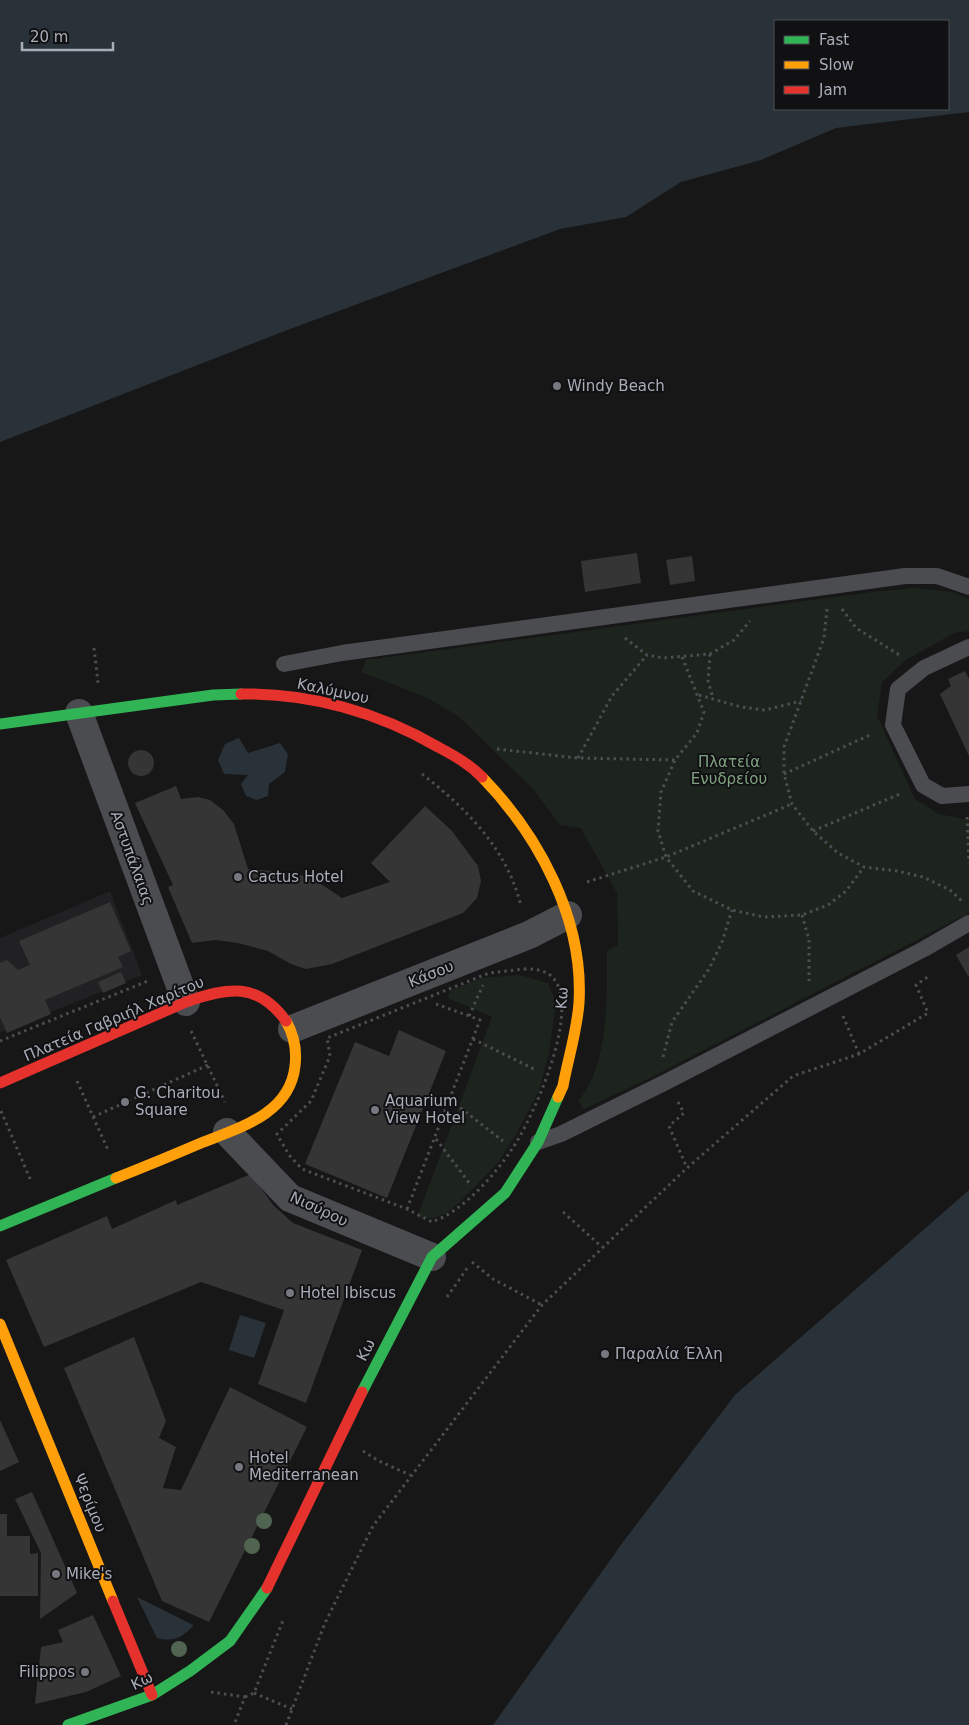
<svg xmlns="http://www.w3.org/2000/svg" width="969" height="1725" viewBox="0 0 969 1725" font-family="'DejaVu Sans',sans-serif">
<rect width="100%" height="100%" fill="#171717"/>
<path fill="#212123" d="M110 891 142 975 0 1033V938Z"/>
<g fill="#1d241e">
<path d="M915 588 952 592 969 599V631L954 633 906 660 882 682 877 716 915 799 939 814 969 820V913L648 1079 584 1109 578 1101C609 1067 607 995 607 951L618 945 617 893 581 828 560 825 533 789 459 717 428 698 361 672 366 660 872 592Z"/>
<path d="M520 975 548 983 556 1003 549 1053 539 1091 515 1136 497 1164 460 1202 447 1213 434 1218H417L492 1017 448 998 450 991 481 978Z"/>
</g>
<g fill="#2a3239" fill-rule="evenodd">
<path d="M0 0H969V112L836 128 761 160 681 182 626 217 560 229 290 329 0 442ZM775 21H948V109H775Z"/>
<path d="M239 738 248 753 280 743 288 754 285 772 269 784 268 796 257 800 246 796 241 784 248 775 224 774 218 760 225 744Z"/>
<path d="M969 1190V1725H493L623 1542 735 1395Z"/>
<path d="M240 1315 266 1323 254 1358 229 1350Z"/>
<path d="M137 1597 193 1625V1626C181 1638 174 1642 157 1638Z"/>
</g>
<g fill="#353536">
<path d="M637 553 641 583 585 592 581 561Z"/>
<path d="M692 556 695 581 670 585 666 560Z"/>
<path d="M965 671 969 679V756L940 694 951 686 948 679Z"/>
<circle cx="141" cy="763" r="13"/>
<path d="M176 786 181 799 198 797 210 800 223 810 234 824 248 869 296 873 318 882 342 898 390 882 371 863 425 806 452 831 478 866 481 881 477 898 463 913 332 964 306 969 291 964 268 951 238 943 215 940 192 943 168 887 173 885 135 803Z"/>
<path d="M110 902 131 951 118 957 123 967 45 1000 51 1014 7 1033 0 1017V963L7 960 18 970 30 965 19 941Z"/>
<path d="M969 947V975L968 976 956 955Z"/>
<path d="M121 972 126 983 103 993 98 982Z"/>
<path d="M399 1030 446 1051 387 1198 305 1164 355 1042 389 1056Z"/>
<path d="M251 1174 273 1205 293 1223 362 1250 306 1403 258 1384 284 1310 201 1282 44 1347 6 1260 107 1216 112 1229 176 1200 177 1205Z"/>
<path d="M134 1337 166 1421 159 1438 176 1447 163 1488 181 1490 230 1387 307 1427 209 1622 162 1601 64 1368Z"/>
<path d="M0 1420 19 1462 0 1471Z"/>
<path d="M32 1492 77 1593 40 1619 41 1553 15 1499Z"/>
<path d="M0 1514H7V1536H30V1554L38 1553V1596H0Z"/>
<path d="M93 1615 121 1676 86 1692 35 1704 41 1647 63 1642 58 1630Z"/>
</g>
<g fill="none" stroke-linecap="round" stroke-linejoin="round">
<g stroke="#4d4e52" stroke-width="3" stroke-dasharray="2.5 4" stroke-linecap="butt">
<path d="M827 609 824 638 784 747V774L792 804 813 831 838 853 864 867 897 871 923 877 950 890 962 901"/>
<path d="M842 609 856 628 901 656"/>
<path d="M625 638 647 655 663 658 710 654 734 640 750 621"/>
<path d="M94 648 98 683"/>
<path d="M710 654 708 681 713 698"/>
<path d="M682 657 704 712 697 733 675 760 661 792 658 831 666 857 693 891 732 910 764 917 802 915 828 905 846 891 864 867"/>
<path d="M699 695 741 707 765 710 801 701"/>
<path d="M497 749 578 758 675 760"/>
<path d="M578 758 612 696 647 655"/>
<path d="M422 774C467 809 507 849 521 906"/>
<path d="M784 774 872 734"/>
<path d="M967 817 969 863"/>
<path d="M813 831 902 793"/>
<path d="M587 882 666 857 792 804"/>
<path d="M802 915 809 940V981"/>
<path d="M524 969C533 969 542 969 550 975 585 1003 533 1119 512 1149 495 1175 462 1212 432 1222L407 1209 302 1169 289 1155 277 1134 311 1101 330 1056 327 1038 489 973Z"/>
<path d="M469 1016 483 985"/>
<path d="M843 1016 859 1054"/>
<path d="M191 1031 225 1102"/>
<path d="M473 1039 536 1070"/>
<path d="M0 1041 148 981"/>
<path d="M663 1057 672 1022 709 969 722 942 732 910"/>
<path d="M77 1081 108 1150"/>
<path d="M450 1100 503 1141"/>
<path d="M678 1102 684 1113 669 1126 687 1168"/>
<path d="M1 1111 31 1181"/>
<path d="M93 1117 208 1065"/>
<path d="M436 1139 470 1184"/>
<path d="M407 1209 480 1020 436 1004"/>
<path d="M563 1212 602 1247"/>
<path d="M472 1262 493 1279 542 1305"/>
<path d="M447 1297 468 1267"/>
<path d="M363 1451 379 1461 410 1475"/>
<path d="M211 1692 245 1697 234 1725"/>
<path d="M254 1693 292 1709"/>
<path d="M245 1697 254 1693 284 1618"/>
<path d="M286 1725 325 1623 373 1526 542 1305 687 1168 793 1076 859 1054 928 1013 916 985 929 976"/>
</g>
<g stroke="#4b4c50" stroke-width="16">
<path d="M969 647 924 668 898 689 893 725 923 785 942 796 969 794"/>
<path d="M284 664 342 653 905 576H937L969 587"/>
<path d="M538 1142 561 1134 666 1082 924 949 969 923"/>
</g>
<g stroke="#4b4c50" stroke-width="28">
<path d="M79 713 186 1002"/>
<path d="M292 1029 529 935 568 915"/>
<path d="M227 1132 290 1198 432 1257"/>
</g>
<g stroke="#30b455" stroke-width="11">
<path d="M0 724 213 695 241 694"/>
<path d="M0 1226 116 1178"/>
<path d="M362 1392 432 1257 505 1193 538 1142 558 1097"/>
<path d="M68 1725 152 1695 190 1671 230 1641 267 1588"/>
</g>
<g stroke="#ff9f0a" stroke-width="11">
<path d="M482 777C539 836 584 919 579 1003 577 1031 568 1059 563 1086L558 1097"/>
<path d="M116 1178C144 1167 173 1155 201 1143 239 1128 290 1114 295 1066 297 1050 294 1035 286 1021"/>
<path d="M0 1324 113 1601"/>
</g>
<g stroke="#e5322d" stroke-width="11">
<path d="M241 694C310 693 378 712 438 747 455 756 469 764 482 777"/>
<path d="M0 1083 186 1002C228 987 258 982 286 1021"/>
<path d="M267 1588 362 1392"/>
<path d="M113 1601 152 1695"/>
</g>
</g>
<g fill="#506451">
<circle cx="264" cy="1521" r="8"/>
<circle cx="252" cy="1546" r="8"/>
<circle cx="179" cy="1649" r="8"/>
</g>
<g fill="#757880" stroke="#111113" stroke-width="2">
<circle cx="557" cy="386" r="5"/>
<circle cx="238" cy="877" r="5"/>
<circle cx="125" cy="1102" r="5"/>
<circle cx="375" cy="1110" r="5"/>
<circle cx="290" cy="1293" r="5"/>
<circle cx="605" cy="1354" r="5"/>
<circle cx="239" cy="1467" r="5"/>
<circle cx="56" cy="1574" r="5"/>
<circle cx="85" cy="1672" r="5"/>
</g>
<g text-anchor="middle" stroke-width="4" stroke-linejoin="round" paint-order="stroke">
<g font-size="15" fill="#a8adb8" stroke="#111113" text-anchor="start">
<text x="567" y="391">Windy Beach</text>
<text x="248" y="882">Cactus Hotel</text>
<text x="135" y="1098">G. Charitou<tspan x="135" dy="17">Square</tspan></text>
<text x="385" y="1106">Aquarium<tspan x="385" dy="17">View Hotel</tspan></text>
<text x="300" y="1298">Hotel Ibiscus</text>
<text x="615" y="1359">Παραλία Έλλη</text>
<text x="249" y="1463">Hotel<tspan x="249" dy="17">Mediterranean</tspan></text>
<text x="66" y="1579">Mike's</text>
<text x="75" y="1677" text-anchor="end">Filippos</text>
</g>
<g font-size="15" fill="#a8adb8" stroke="#111113">
<text transform="translate(333 691) rotate(12)" y="5">Καλύμνου</text>
<text transform="translate(132 858) rotate(70)" y="5">Αστυπάλαιας</text>
<text transform="translate(431 974) rotate(-22)" y="5">Κάσου</text>
<text transform="translate(562 998) rotate(-86)" y="5">Κω</text>
<text transform="translate(114 1019) rotate(-23)" y="5">Πλατεία Γαβριήλ Χαρίτου</text>
<text transform="translate(319 1209) rotate(25)" y="5">Νισύρου</text>
<text transform="translate(366 1350) rotate(-63)" y="5">Κω</text>
<text transform="translate(90 1503) rotate(68)" y="5">Ψερίμου</text>
<text transform="translate(142 1681) rotate(-25)" y="5">Κω</text>
</g>
<g font-size="15" fill="#7fa381" stroke="#111113">
<text x="729" y="767">Πλατεία<tspan x="729" dy="17">Ενυδρείου</tspan></text>
</g>
</g>
<rect x="774" y="20" width="175" height="90" fill="#111113" stroke="#4d4f55"/>
<rect x="784" y="36" width="25" height="8" fill="#30b455" stroke="#4d4f55"/>
<text x="819" y="45" font-size="15" fill="#a8adb8">Fast</text>
<rect x="784" y="61" width="25" height="8" fill="#ff9f0a" stroke="#4d4f55"/>
<text x="819" y="70" font-size="15" fill="#a8adb8">Slow</text>
<rect x="784" y="86" width="25" height="8" fill="#e5322d" stroke="#4d4f55"/>
<text x="819" y="95" font-size="15" fill="#a8adb8">Jam</text>
<path d="M22 42v8h91v-8" fill="none" stroke="#a8adb8" stroke-width="2.5"/>
<text x="30" y="42" font-size="15" fill="#a8adb8" stroke="#111113" stroke-width="4" paint-order="stroke">20 m</text>
</svg>
